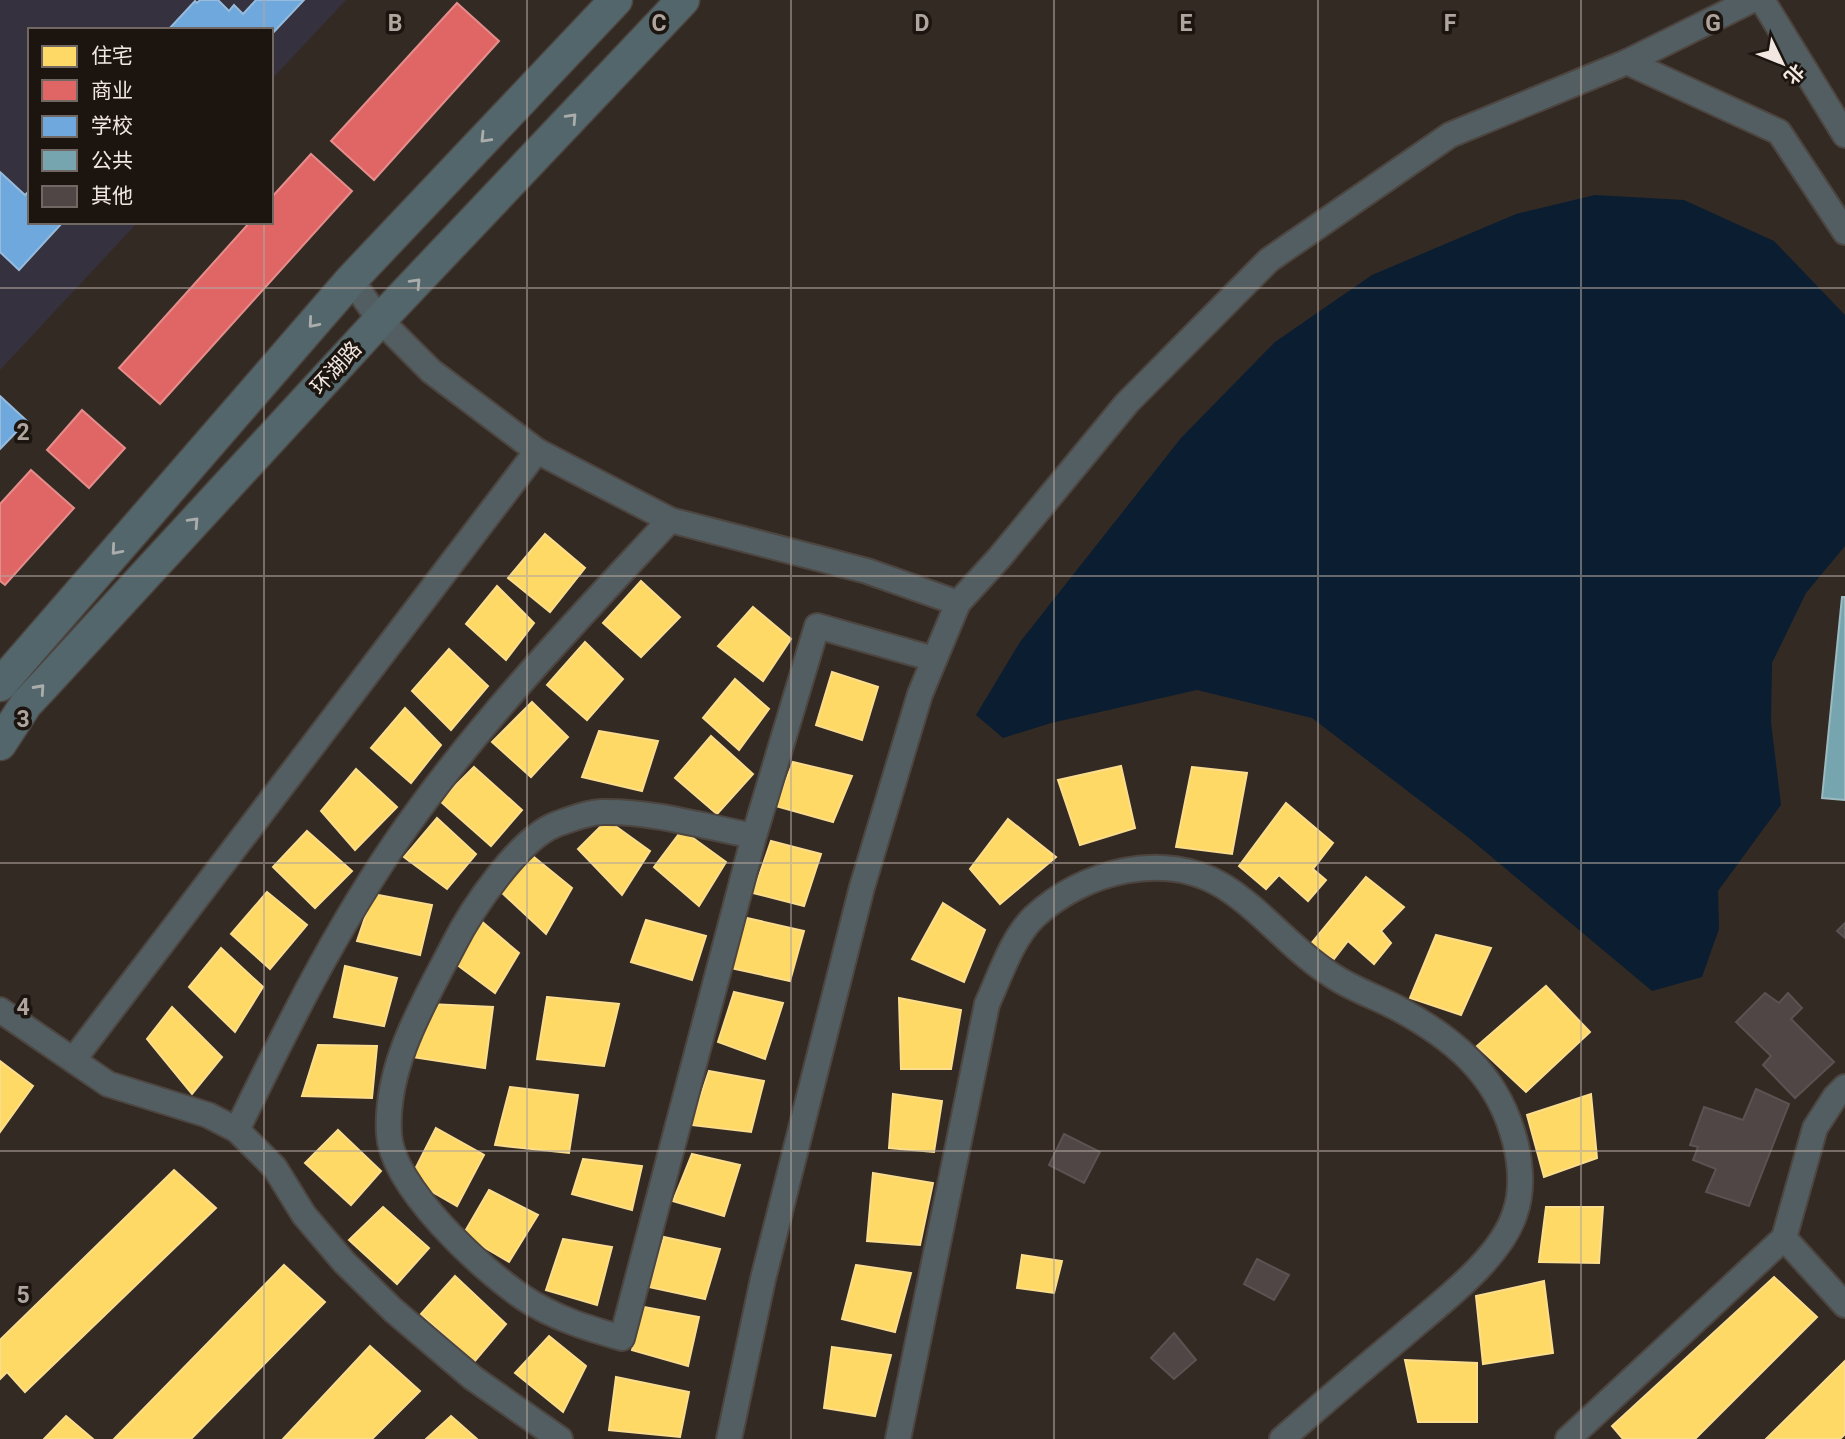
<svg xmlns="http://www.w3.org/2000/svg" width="1845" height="1439" viewBox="0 0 1845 1439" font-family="Roboto,'Noto Sans SC',sans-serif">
<rect width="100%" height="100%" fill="#342a24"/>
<path fill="#35313f" d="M0 0H346L271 80V30H30V222H138L0 370Z"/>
<path fill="#0b1d30" d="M1595 195 1684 200 1774 241 1845 315V546L1806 593 1772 663 1771 722 1781 805 1718 891 1719 929 1702 977 1652 991 1469 838 1312 718 1197 690 1051 723 1003 738 976 715 1020 642 1181 438 1275 342 1372 275 1516 214Z"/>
<g fill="#ffd966" stroke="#fbdd8b" stroke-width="2">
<path d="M545 534 585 568 550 612 508 578Z"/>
<path d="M641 581 680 617 641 657 603 623Z"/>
<path d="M497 586 534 623 506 660 466 624Z"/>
<path d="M753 607 791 639 763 681 718 646Z"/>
<path d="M585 642 623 679 587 720 547 685Z"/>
<path d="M449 649 488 686 451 730 412 691Z"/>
<path d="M832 672 878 687 862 740 816 725Z"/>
<path d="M735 679 769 709 739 750 703 718Z"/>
<path d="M532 702 568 737 531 777 492 742Z"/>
<path d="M405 708 441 745 411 783 371 748Z"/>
<path d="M599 731 658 741 642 791 582 777Z"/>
<path d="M711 736 753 774 717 814 675 778Z"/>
<path d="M793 762 852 776 833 822 776 806Z"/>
<path d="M1121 766 1135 828 1080 845 1058 780Z"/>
<path d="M474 767 522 810 491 846 440 801Z"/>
<path d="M1192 767 1247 773 1232 854 1176 847Z"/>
<path d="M356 769 397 807 355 850 321 811Z"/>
<path d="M1286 803 1333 843 1313 869 1326 880 1308 901 1279 875 1266 889 1239 866Z"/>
<path d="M437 818 476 854 447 889 404 857Z"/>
<path d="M1008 819 1056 857 1000 904 970 869Z"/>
<path d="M607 820 650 851 622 895 578 849Z"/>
<path d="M682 830 726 862 699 906 654 867Z"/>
<path d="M307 831 352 871 315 908 273 867Z"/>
<path d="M771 841 821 854 804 906 753 893Z"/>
<path d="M529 853 572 888 546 934 499 890Z"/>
<path d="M1366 877 1404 907 1381 931 1391 943 1374 964 1348 941 1334 959 1310 945Z"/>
<path d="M267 892 307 925 270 969 231 934Z"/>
<path d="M373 894 432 905 420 955 357 941Z"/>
<path d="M943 903 985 930 964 982 912 959Z"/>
<path d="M747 918 804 931 790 981 726 967Z"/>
<path d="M480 920 519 953 495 993 452 961Z"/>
<path d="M646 920 706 936 692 980 631 962Z"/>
<path d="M1436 935 1491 948 1461 1015 1410 998Z"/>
<path d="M221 948 263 987 235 1032 189 987Z"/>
<path d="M345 966 397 978 384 1026 334 1017Z"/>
<path d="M1546 986 1590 1032 1526 1092 1477 1046Z"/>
<path d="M734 992 783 1003 765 1059 718 1042Z"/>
<path d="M547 997 619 1004 604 1066 537 1059Z"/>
<path d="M899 998 961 1010 951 1069H901Z"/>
<path d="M429 1004 493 1007 485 1068 412 1057Z"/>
<path d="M172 1007 222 1057 192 1094 147 1039Z"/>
<path d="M318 1045 377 1046 372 1098 302 1096Z"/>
<path d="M0 1061 33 1086 0 1132Z"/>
<path d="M709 1071 764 1081 751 1132 691 1125Z"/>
<path d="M510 1087 578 1095 569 1153 495 1145Z"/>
<path d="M893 1094 942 1101 934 1152 889 1148Z"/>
<path d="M1591 1094 1597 1158 1544 1177 1527 1115Z"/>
<path d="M436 1128 484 1155 457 1206 410 1179Z"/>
<path d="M338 1130 381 1171 351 1205 305 1163Z"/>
<path d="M692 1154 740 1165 724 1216 673 1201Z"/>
<path d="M583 1159 642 1166 632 1210 572 1194Z"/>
<path d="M174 1170 216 1208 25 1392 7 1372 0 1379V1340Z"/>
<path d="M873 1173 933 1183 920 1245 867 1241Z"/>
<path d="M489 1190 538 1215 509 1262 463 1235Z"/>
<path d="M383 1207 429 1248 397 1284 349 1240Z"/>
<path d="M1546 1207H1603L1599 1263 1539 1262Z"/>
<path d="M664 1237 720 1249 705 1299 649 1287Z"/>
<path d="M563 1239 612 1247 597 1305 546 1290Z"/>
<path d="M1022 1255 1062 1261 1054 1293 1017 1288Z"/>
<path d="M284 1265 325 1302 191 1439H114Z"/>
<path d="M856 1265 911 1273 895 1332 842 1319Z"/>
<path d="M455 1276 506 1324 474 1362 421 1314Z"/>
<path d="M1774 1277 1817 1317 1695 1439H1623L1612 1426Z"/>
<path d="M1544 1281 1553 1353 1483 1364 1476 1296Z"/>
<path d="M644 1307 699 1317 688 1366 632 1350Z"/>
<path d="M549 1336 586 1366 563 1412 515 1373Z"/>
<path d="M370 1346 420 1391 372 1439H283Z"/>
<path d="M832 1347 891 1355 875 1416 824 1408Z"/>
<path d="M1405 1360 1477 1363V1422H1418Z"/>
<path d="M1845 1361V1434L1840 1439H1766Z"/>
<path d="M616 1377 689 1392 680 1437 609 1430Z"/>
<path d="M66 1416 93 1439H44Z"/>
<path d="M451 1416 477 1439H426Z"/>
</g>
<g fill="#e06666" stroke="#e58d8b" stroke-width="2">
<path d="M457 3 499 41 374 180 331 141Z"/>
<path d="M311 154 352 191 160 404 119 368 250 222H271V198Z"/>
<path d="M82 410 125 448 89 488 47 450Z"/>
<path d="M31 470 74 508 5 585 0 581V504Z"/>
</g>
<g fill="#6fa8dc" stroke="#96bbdd" stroke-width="2">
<path d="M200 0H218L229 11 234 5 243 14 256 0H304L271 35V30H168L195 1 197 3Z"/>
<path d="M0 172 25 195 30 190V222H63L19 270 0 252Z"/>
<path d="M0 396 27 421 0 449Z"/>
</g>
<path fill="#76a5af" stroke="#9bb9be" stroke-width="2" d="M1842 597H1845V800L1822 798Z"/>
<g fill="#504646" stroke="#5b5252" stroke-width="2">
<path d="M1845 923V938L1837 931Z"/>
<path d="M1765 993 1779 1003 1788 993 1802 1008 1791 1019 1834 1062 1795 1098 1763 1065 1771 1056 1736 1022Z"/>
<path d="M1756 1089 1789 1104 1749 1206 1706 1192 1716 1169 1693 1160 1698 1147 1690 1145 1704 1107 1743 1120Z"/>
<path d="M1064 1134 1100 1152 1084 1183 1049 1165Z"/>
<path d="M1257 1259 1289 1275 1274 1300 1244 1284Z"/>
<path d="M1174 1333 1196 1360 1174 1379 1151 1358Z"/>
</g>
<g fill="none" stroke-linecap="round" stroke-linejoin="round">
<defs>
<g id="minor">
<path d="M1762 0 1845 135"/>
<path d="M1627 62 1779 132 1845 232"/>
<path d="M351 280 380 320 431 371 537 451 670 520 867 571 958 603"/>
<path d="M754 836C706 827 653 811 603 812 589 812 571 819 557 824 519 838 471 910 453 946 423 1004 385 1066 389 1134 392 1187 482 1270 524 1298 554 1318 587 1328 622 1338L754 836 817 626 934 659"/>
<path d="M0 1010 108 1084 208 1115 237 1130 275 1168 304 1215 344 1262 393 1310 473 1378 560 1439"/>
<path d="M74 1059 537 451"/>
<path d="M237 1130C291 1019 346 908 420 808 495 705 584 613 670 520"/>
<path d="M1784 1238 1845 1305"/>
<path d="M729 1439 763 1279 862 887 920 694 958 603 1000 557 1127 403 1269 260 1450 135 1627 62 1752 0"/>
<path d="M898 1439 987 1004C1000 976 1012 938 1034 917 1083 871 1164 850 1223 886 1263 911 1291 949 1330 974 1351 989 1377 997 1399 1009 1452 1038 1494 1072 1512 1131 1520 1155 1524 1188 1515 1213 1500 1261 1437 1305 1400 1338 1360 1371 1321 1405 1282 1439"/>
<path d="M1568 1439 1784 1238 1815 1128 1835 1097 1845 1087"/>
</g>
<g id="major">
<path d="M0 685 351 280 616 0"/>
<path d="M0 744 26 704 44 685 380 320 683 0"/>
</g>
</defs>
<use href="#minor" stroke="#4d4540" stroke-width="28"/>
<use href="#major" stroke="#4d4540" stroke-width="35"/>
<use href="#minor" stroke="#525e61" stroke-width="24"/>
<use href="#major" stroke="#52666b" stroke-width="32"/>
</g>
<defs><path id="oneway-chevron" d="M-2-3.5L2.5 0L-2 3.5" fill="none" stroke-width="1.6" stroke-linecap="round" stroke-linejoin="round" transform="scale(1.75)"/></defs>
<g stroke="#aaadab">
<use href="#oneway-chevron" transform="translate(572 118) rotate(-47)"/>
<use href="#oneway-chevron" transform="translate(485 138) rotate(134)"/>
<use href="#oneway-chevron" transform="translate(416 283) rotate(-47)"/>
<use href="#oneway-chevron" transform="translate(313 323) rotate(131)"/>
<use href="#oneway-chevron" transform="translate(194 522) rotate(-47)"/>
<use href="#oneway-chevron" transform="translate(116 550) rotate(131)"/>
<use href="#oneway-chevron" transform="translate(40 689) rotate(-48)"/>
</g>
<path fill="none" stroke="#b0a59e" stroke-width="2" stroke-opacity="0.55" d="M264 0V30M527 0V1439M791 0V1439M1054 0V1439M1318 0V1439M1581 0V1439M264 222V1439M0 288H1845M0 576H1845M0 863H1845M0 1151H1845"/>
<g text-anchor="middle" stroke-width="7" stroke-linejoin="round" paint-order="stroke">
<g font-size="21" fill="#f2e7e0" stroke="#1b140f">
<text transform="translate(336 368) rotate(-47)" y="7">环湖路</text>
</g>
</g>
<g font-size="23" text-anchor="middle" font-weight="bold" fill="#b0a59e" stroke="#1b140f" stroke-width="7" stroke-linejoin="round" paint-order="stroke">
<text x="395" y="31">B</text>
<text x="659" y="31">C</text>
<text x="922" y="31">D</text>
<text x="1186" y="31">E</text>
<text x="1450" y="31">F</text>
<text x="1713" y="31">G</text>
<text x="23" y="440">2</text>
<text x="23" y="727">3</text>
<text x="23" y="1015">4</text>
<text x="23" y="1303">5</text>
</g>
<rect x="28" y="28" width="245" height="196" fill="#1b140f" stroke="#716863" stroke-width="2"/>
<rect x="42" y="46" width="35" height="21" fill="#ffd966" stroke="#716863" stroke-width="2"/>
<text x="91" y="63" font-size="21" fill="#f2e7e0">住宅</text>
<rect x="42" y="80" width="35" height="21" fill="#e06666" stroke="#716863" stroke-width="2"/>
<text x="91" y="98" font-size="21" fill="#f2e7e0">商业</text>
<rect x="42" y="116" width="35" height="21" fill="#6fa8dc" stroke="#716863" stroke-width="2"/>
<text x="91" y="133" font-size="21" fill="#f2e7e0">学校</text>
<rect x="42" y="150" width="35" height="21" fill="#76a5af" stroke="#716863" stroke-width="2"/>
<text x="91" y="168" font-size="21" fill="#f2e7e0">公共</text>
<rect x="42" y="186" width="35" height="21" fill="#504646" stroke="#716863" stroke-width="2"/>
<text x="91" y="203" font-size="21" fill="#f2e7e0">其他</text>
<g transform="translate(1782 63) rotate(133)" stroke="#1b140f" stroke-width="5" paint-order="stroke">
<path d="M0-5L12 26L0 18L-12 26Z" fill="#f2e7e0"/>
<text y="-10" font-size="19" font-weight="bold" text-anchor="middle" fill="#f2e7e0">北</text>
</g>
</svg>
